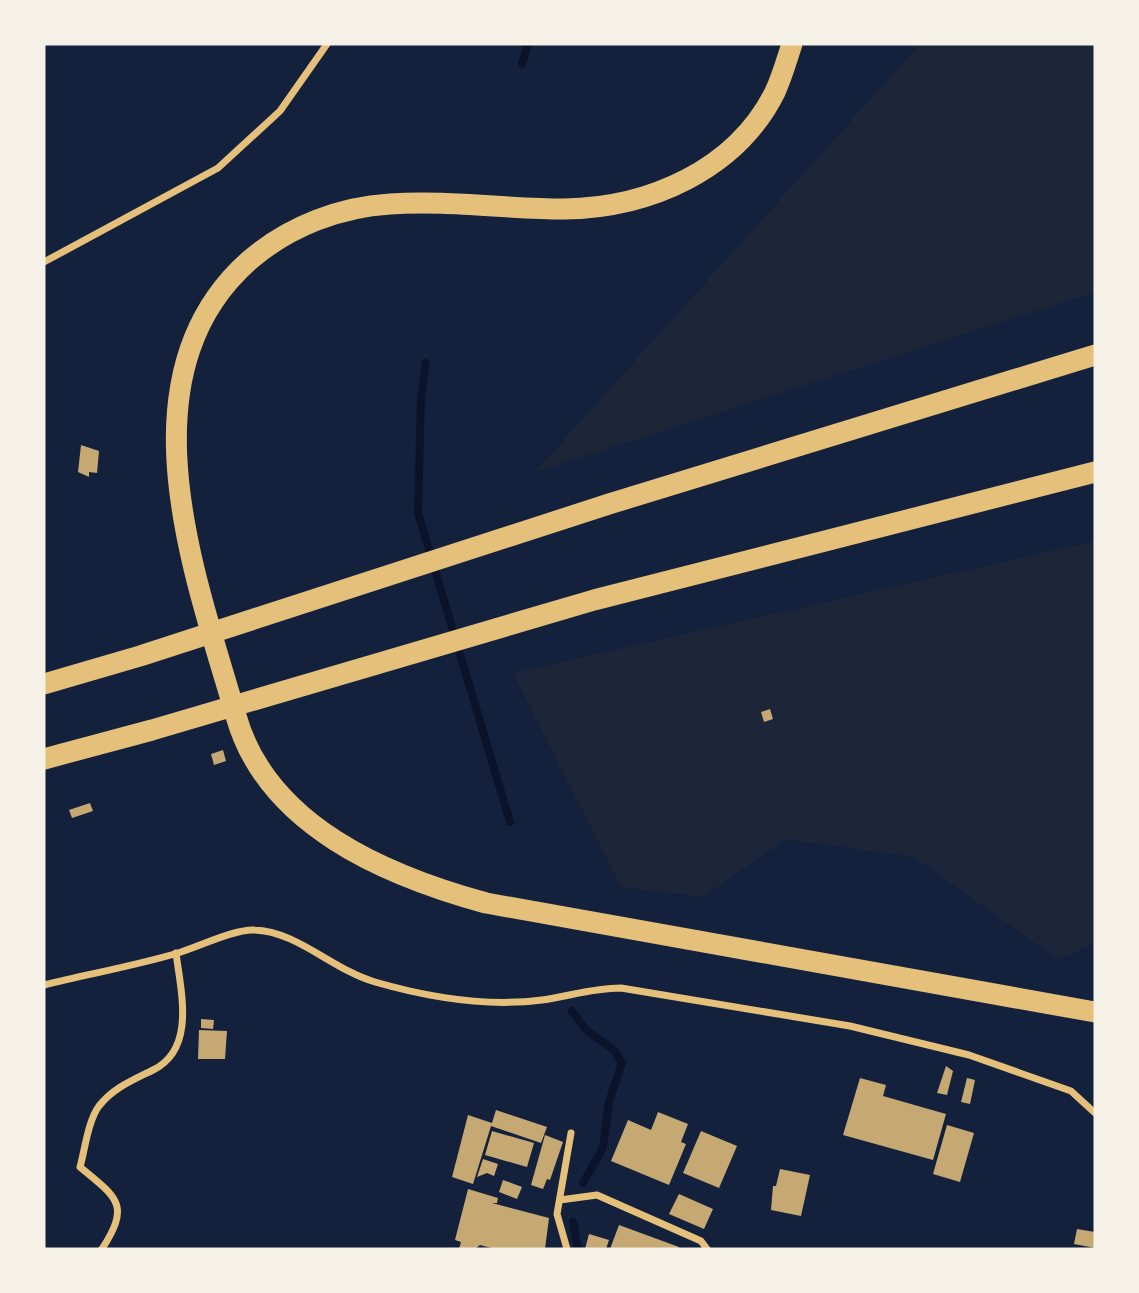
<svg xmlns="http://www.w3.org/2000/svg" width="1139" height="1293" viewBox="0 0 1139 1293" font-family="'Varela Round',sans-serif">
<rect width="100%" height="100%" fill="#14213d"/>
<g fill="#1d2539">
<path d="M920 44H1095V292L535 472Z"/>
<path d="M1095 541V942L1059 960 914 857 786 839 703 897 621 887 513 673Z"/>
</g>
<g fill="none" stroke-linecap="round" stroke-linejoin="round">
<g stroke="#0b132b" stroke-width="8">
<path d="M522 64 528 44"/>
<path d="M426 363 421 397 418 513 510 822"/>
<path d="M572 1011 586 1030 614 1050 622 1063 609 1102 603 1148 583 1183"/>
<path d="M573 1222 578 1249"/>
</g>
</g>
<g fill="#c6a872">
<path d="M81 445 99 451 97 473 89 472V477L78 472Z"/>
<path d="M770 709 773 719 764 722 761 712Z"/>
<path d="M223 750 226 761 214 765 211 754Z"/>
<path d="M90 803 93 811 72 818 69 810Z"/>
<path d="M201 1019 214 1020 213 1029 201 1028Z"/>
<path d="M199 1030 227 1031 225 1059H198Z"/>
<path d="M946 1066 953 1071 947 1095 937 1093Z"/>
<path d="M860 1078 886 1085 883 1096 946 1114 933 1160 843 1135Z"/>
<path d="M967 1078 975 1080 970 1104 961 1102Z"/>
<path d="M496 1110 547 1127 541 1143 491 1126 473 1184 452 1177 468 1115 492 1123Z"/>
<path d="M658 1112 688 1124 681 1142 686 1144 669 1185 611 1161 628 1120 651 1130Z"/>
<path d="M947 1125 974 1133 960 1182 933 1174Z"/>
<path d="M492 1131 534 1143 527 1167 485 1155Z"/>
<path d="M701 1131 737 1146 719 1188 683 1173Z"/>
<path d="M545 1135 563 1142 550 1180 547 1179 543 1189 531 1185Z"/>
<path d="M483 1159 498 1164 494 1176 487 1173 477 1177Z"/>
<path d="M780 1169 810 1175 801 1216 771 1210 773 1186H776Z"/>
<path d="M503 1180 522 1187 517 1199 499 1192Z"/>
<path d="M468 1189 498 1198 497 1203H492L549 1218 545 1249H495L480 1245 475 1249H459L461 1242 455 1240Z"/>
<path d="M679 1194 713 1209 704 1229 669 1214Z"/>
<path d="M619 1225 679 1247 678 1249H610Z"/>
<path d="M1077 1229 1095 1232V1248L1074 1244Z"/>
<path d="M589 1234 609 1240 606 1249H585Z"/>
</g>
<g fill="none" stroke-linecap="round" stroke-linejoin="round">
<g stroke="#e5c07b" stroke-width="7">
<path d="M44 262 218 168 280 111 327 44"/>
<path d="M44 985C88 974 134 966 178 953 198 947 235 929 254 930 297 931 333 970 375 982 427 997 488 1007 542 1000 570 996 593 988 621 988L850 1026 969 1055 1071 1091 1095 1113"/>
<path d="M560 1200 597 1195 701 1241 707 1249"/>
<path d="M102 1249C131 1204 117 1198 80 1167 85 1149 88 1121 99 1106 113 1088 133 1080 153 1070 196 1049 181 992 176 953"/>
<path d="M567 1249 557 1214 571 1133"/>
</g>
<g stroke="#e5c07b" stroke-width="21">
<path d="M792 44C787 59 782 77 775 92 736 170 649 208 564 209 507 209 447 200 390 204 340 207 290 226 251 259 118 374 195 575 236 716 267 826 387 876 486 903L1095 1012"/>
<path d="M44 684 140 656 609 504 1095 355"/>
<path d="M44 759 152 730 594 600 1095 472"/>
</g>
</g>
<rect width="1139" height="1293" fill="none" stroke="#f6f1e7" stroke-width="91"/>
</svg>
